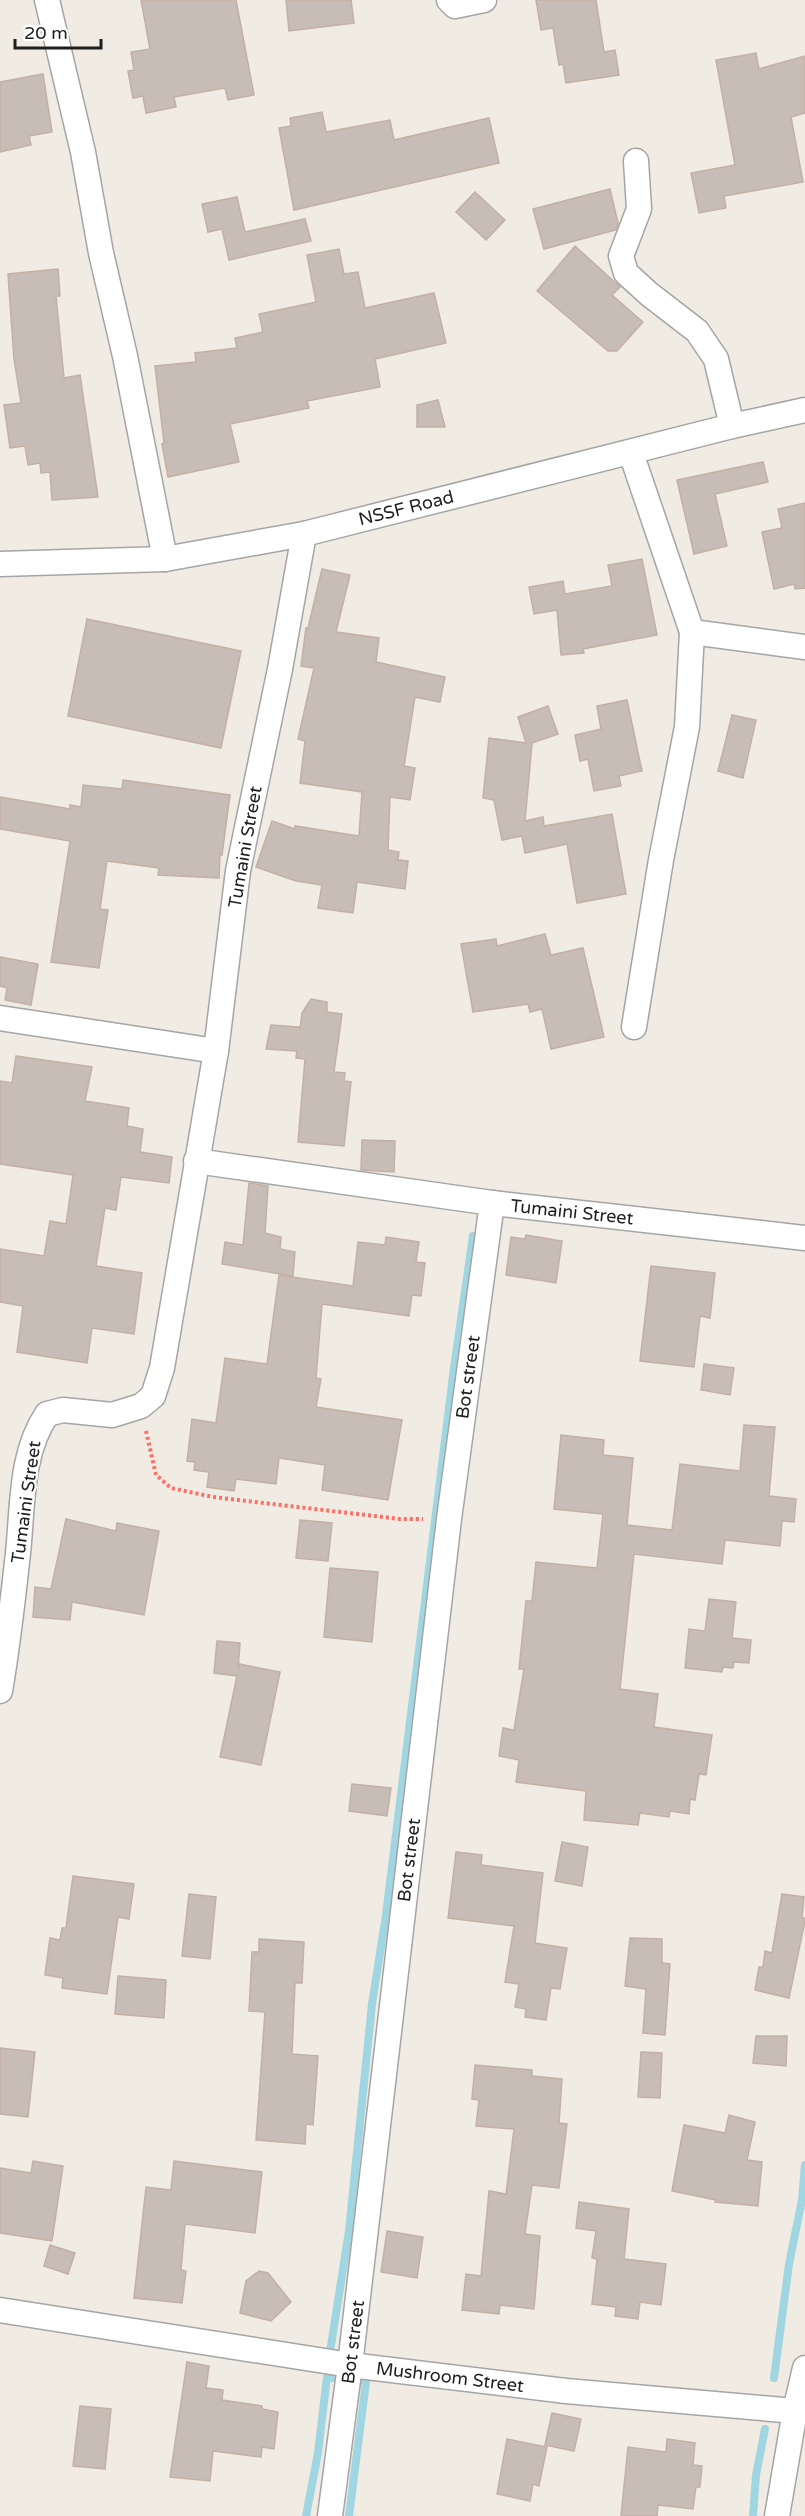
<svg xmlns="http://www.w3.org/2000/svg" width="805" height="2516" viewBox="0 0 805 2516" font-family="'Varela Round',sans-serif">
<rect width="100%" height="100%" fill="#f0ebe3"/>
<g fill="none" stroke-linecap="round" stroke-linejoin="round">
<g stroke="#a0d6e1" stroke-width="8">
<path d="M330 2352 349 2231 372 2004 386 1915 454 1368 473 1236"/>
<path d="M774 2378 789 2264 802 2200 805 2165"/>
<path d="M306 2516 318 2453 327 2377 366 2382 349 2516"/>
<path d="M753 2516 756 2475 765 2429"/>
</g>
</g>
<g fill="#c8bdb6" stroke="#c3b0a4" stroke-width="1.5">
<path d="M141 0H236L254 95 228 100 225 88 174 97 176 107 146 113 143 96 133 98 128 71 134 70 131 52 150 49Z"/>
<path d="M286 0H351L354 23 289 31Z"/>
<path d="M536 0H596L604 52 615 50 619 75 566 83 563 64 559 65 553 28 541 30Z"/>
<path d="M756 53 759 69 805 56V113L791 117 803 182 724 196 726 208 699 213 691 173 735 165 716 60Z"/>
<path d="M43 74 52 132 29 136 31 145 0 152V82Z"/>
<path d="M322 112 326 132 390 120 394 140 489 118 499 163 294 210 279 128 291 126 290 118Z"/>
<path d="M610 189 618 223 616 230 544 249 533 209Z"/>
<path d="M475 192 505 220 486 240 456 212Z"/>
<path d="M237 197 245 232 305 219 311 241 229 260 222 229 208 232 202 204Z"/>
<path d="M575 246 620 287 612 295 643 322 617 351H608L537 291Z"/>
<path d="M339 249 344 274 358 272 365 308 434 293 446 343 375 359 380 387 307 401 309 408 230 424 239 462 168 477 162 444 164 443 155 366 196 362 195 353 237 348 235 338 263 332 259 314 316 302 307 255Z"/>
<path d="M58 269 60 296H56L64 378 80 375 98 497 52 500 50 472 41 473 40 463 28 465 25 446 10 448 4 405 21 403 14 359 8 274Z"/>
<path d="M438 400 445 427H417V405Z"/>
<path d="M763 462 768 482 715 494 727 546 694 554 677 480Z"/>
<path d="M805 503V588L795 589 794 584 774 589 762 532 782 528 778 509Z"/>
<path d="M642 559 657 635 583 649 584 653 561 655 557 610 534 614 529 587 563 581 565 594 612 586 608 565Z"/>
<path d="M322 569 350 575 336 632 379 638 376 662 445 677 440 702 415 697 404 766 415 768 410 800 390 797 388 850 399 852 398 860 408 861 405 889 357 882 353 913 318 908 322 885 296 881 256 867 272 821 295 829V826L359 836 362 792 300 783 305 741 298 739 314 668 301 666 306 628H308Z"/>
<path d="M87 619 241 651 221 748 68 716Z"/>
<path d="M627 700 642 771 619 776 621 786 594 791 588 759 580 761 575 735 601 729 597 706Z"/>
<path d="M548 706 558 734 532 743 525 821 543 817 544 826 612 814 626 894 577 903 567 844 525 853 522 836 502 840 494 800 483 798 489 738 526 743 518 717Z"/>
<path d="M732 715 756 720 743 778 718 771Z"/>
<path d="M123 780 230 795 222 855 220 854 219 878 158 875 159 868 107 861 100 909 108 910 99 968 51 962 70 841 0 829V797L70 809V805L81 807 83 785 122 789Z"/>
<path d="M545 934 551 955 583 948 604 1037 551 1049 542 1009 530 1012 528 1004 473 1012 461 944 496 939 497 946Z"/>
<path d="M0 957 38 964 31 1005 5 1000 7 988 0 986Z"/>
<path d="M311 999 327 1002V1012L342 1014 334 1072 345 1073 344 1081 351 1082 344 1146 298 1142 305 1059 296 1058 297 1051 266 1049 271 1025 299 1027 300 1030 302 1013Z"/>
<path d="M16 1056 92 1067 85 1101 129 1108 127 1126 143 1129 140 1152 172 1157 169 1183 121 1177 116 1210 105 1208 96 1266 142 1273 134 1334 92 1328 87 1363 17 1352 23 1306 0 1302V1249L44 1256 50 1221 66 1224 73 1175 0 1164V1081L12 1083Z"/>
<path d="M362 1140 395 1141 394 1172 361 1170Z"/>
<path d="M249 1183 268 1186 265 1233 281 1237 280 1249 295 1252 293 1276 222 1264 225 1242 243 1245Z"/>
<path d="M526 1235 562 1241 556 1283 506 1275 511 1237 525 1239Z"/>
<path d="M386 1237 419 1242 416 1262 425 1263 421 1296 412 1295 409 1316 322 1304 316 1378 321 1379 316 1407 402 1420 388 1500 322 1490 325 1465 279 1458 276 1484 236 1479 234 1491 207 1487 209 1472 194 1470 195 1462 187 1461 192 1419 216 1423 225 1358 267 1364 279 1275 353 1286 358 1242 385 1245Z"/>
<path d="M651 1266 715 1273 710 1318 700 1316 694 1367 640 1361Z"/>
<path d="M704 1364 734 1368 730 1395 701 1390Z"/>
<path d="M744 1425 775 1427 769 1496 796 1499 794 1522 782 1521 780 1546 725 1540 722 1564 634 1554 620 1689 658 1694 654 1727 712 1735 706 1775 699 1774 695 1800 690 1799 689 1814 670 1811 669 1817 640 1813 638 1825 584 1820 586 1791 516 1782 519 1760 499 1756 503 1728 514 1730 524 1669H519L526 1601H532L536 1562 597 1568 603 1514 554 1509 561 1435 604 1440 603 1455 633 1458 627 1525 672 1530 680 1464 740 1471Z"/>
<path d="M66 1519 116 1531 117 1523 159 1531 144 1615 72 1602 70 1620 33 1617 35 1587 51 1589Z"/>
<path d="M300 1520 332 1523 328 1561 296 1558Z"/>
<path d="M330 1568 378 1572 372 1642 324 1637Z"/>
<path d="M709 1599 736 1602 732 1638 751 1640 749 1663 734 1662 733 1668 723 1667 722 1672 685 1668 689 1629 705 1631Z"/>
<path d="M217 1641 240 1643 238 1669 239 1664 280 1672 261 1765 220 1757 237 1676 214 1673Z"/>
<path d="M352 1784 391 1788 387 1816 349 1811Z"/>
<path d="M562 1842 588 1847 582 1886 555 1881Z"/>
<path d="M456 1852 482 1855 481 1865 543 1873 535 1943 567 1948 560 1989 551 1988 546 2020 525 2017 526 2009 515 2007 519 1984 505 1982 514 1926 448 1918Z"/>
<path d="M73 1876 134 1884 129 1919 118 1917 107 1994 62 1988 63 1978 45 1975 50 1938 60 1940 62 1928H66Z"/>
<path d="M189 1894 216 1897 210 1959 182 1956Z"/>
<path d="M782 1894 804 1897 802 1918H805V1921L789 1998 755 1990 759 1967H763L765 1951 772 1953Z"/>
<path d="M630 1938 662 1939V1963L670 1964 665 2035 643 2033 646 1989 625 1986Z"/>
<path d="M259 1939 304 1942 302 1983H295L292 2054 318 2056 313 2125 306 2124 305 2144 256 2140 265 2012 249 2011 252 1952H259Z"/>
<path d="M118 1976 166 1980 164 2018 115 2014Z"/>
<path d="M756 2036H787L786 2066 753 2063Z"/>
<path d="M0 2048 35 2052 28 2117 0 2114Z"/>
<path d="M641 2052 662 2053 660 2098 638 2097Z"/>
<path d="M475 2065 532 2070V2076L562 2079 559 2123 567 2124 559 2188 532 2185 525 2234 540 2236 534 2309 500 2305 499 2314 462 2310 466 2274 481 2276 489 2191 506 2194 514 2129 476 2126 479 2100 472 2099Z"/>
<path d="M729 2115 755 2122 747 2160 762 2162 758 2206 715 2202 716 2200 672 2191 684 2125 725 2133Z"/>
<path d="M33 2161 63 2166 52 2241 0 2233V2168L31 2173Z"/>
<path d="M174 2161 262 2172 255 2233 185 2224 181 2270 186 2271 182 2303 134 2298 146 2187 171 2190Z"/>
<path d="M579 2202 629 2209 624 2259 666 2264 661 2305 640 2302 638 2319 615 2316 616 2307 592 2304 597 2259 592 2258 596 2231 576 2228Z"/>
<path d="M387 2231 423 2237 417 2278 381 2272Z"/>
<path d="M50 2245 75 2253 68 2274 44 2266Z"/>
<path d="M259 2271 268 2273 291 2302 271 2321 240 2313 246 2281Z"/>
<path d="M187 2362 209 2366 206 2388 223 2390 222 2400 262 2406V2409L278 2412 274 2449 262 2447 261 2457 213 2451 210 2481 170 2477Z"/>
<path d="M80 2406 111 2409 105 2469 73 2466Z"/>
<path d="M552 2413 581 2419 574 2451 545 2445Z"/>
<path d="M507 2439 547 2447 539 2486 533 2484 530 2501 497 2494Z"/>
<path d="M667 2439 695 2443 693 2465 702 2466 700 2487H696L693 2509 658 2505 657 2516H621L628 2447 666 2452Z"/>
</g>
<g fill="none" stroke-linecap="round" stroke-linejoin="round">
<defs>
<g id="minor">
<path d="M47 0 83 152 101 253 125 356 165 559"/>
<path d="M449 0 455 6 484 0"/>
<path d="M636 161 639 209 621 256 626 273 649 294 697 331 716 359 732 426"/>
<path d="M631 453 692 632 687 727 661 860 634 1027"/>
<path d="M0 564 165 559 304 534 732 426 805 410"/>
<path d="M692 632 805 647"/>
<path d="M0 1018 216 1051"/>
<path d="M196 1161 492 1203 805 1238"/>
<path d="M0 1691C8 1645 13 1599 18 1553 23 1506 20 1454 47 1414L63 1410 112 1415 141 1406 153 1396 162 1368 216 1051 238 871 280 669 304 534"/>
<path d="M0 2310 350 2365 566 2391 795 2411"/>
<path d="M330 2516 350 2365 449 1519 492 1203"/>
<path d="M777 2516 795 2411 805 2368"/>
</g>
</defs>
<use href="#minor" stroke="#a5a5a5" stroke-width="27"/>
<path stroke="#ff6d65" stroke-width="4" stroke-dasharray="3 3" stroke-linecap="butt" d="M146 1431 156 1475 171 1488 213 1497 400 1519H423"/>
<use href="#minor" stroke="#fff" stroke-width="24"/>
</g>
<g text-anchor="middle" stroke-width="4.5" stroke-linejoin="round" paint-order="stroke">
<g font-size="18" fill="#1e1e1e" stroke="#fff">
<text transform="translate(406 508) rotate(-14)" y="6">NSSF Road</text>
<text transform="translate(245 847) rotate(-80)" y="6">Tumaini Street</text>
<text transform="translate(572 1212) rotate(6)" y="6">Tumaini Street</text>
<text transform="translate(468 1377) rotate(-82)" y="6">Bot street</text>
<text transform="translate(26 1502) rotate(-82)" y="6">Tumaini Street</text>
<text transform="translate(409 1860) rotate(-83)" y="6">Bot street</text>
<text transform="translate(353 2342) rotate(-83)" y="6">Bot street</text>
<text transform="translate(450 2377) rotate(7)" y="6">Mushroom Street</text>
</g>
</g>
<path d="M15 39v9h86v-9" fill="none" stroke="#1e1e1e" stroke-width="3"/>
<text x="24" y="39" font-size="18" fill="#1e1e1e" stroke="#ffffff" stroke-width="4.5" paint-order="stroke">20 m</text>
</svg>
